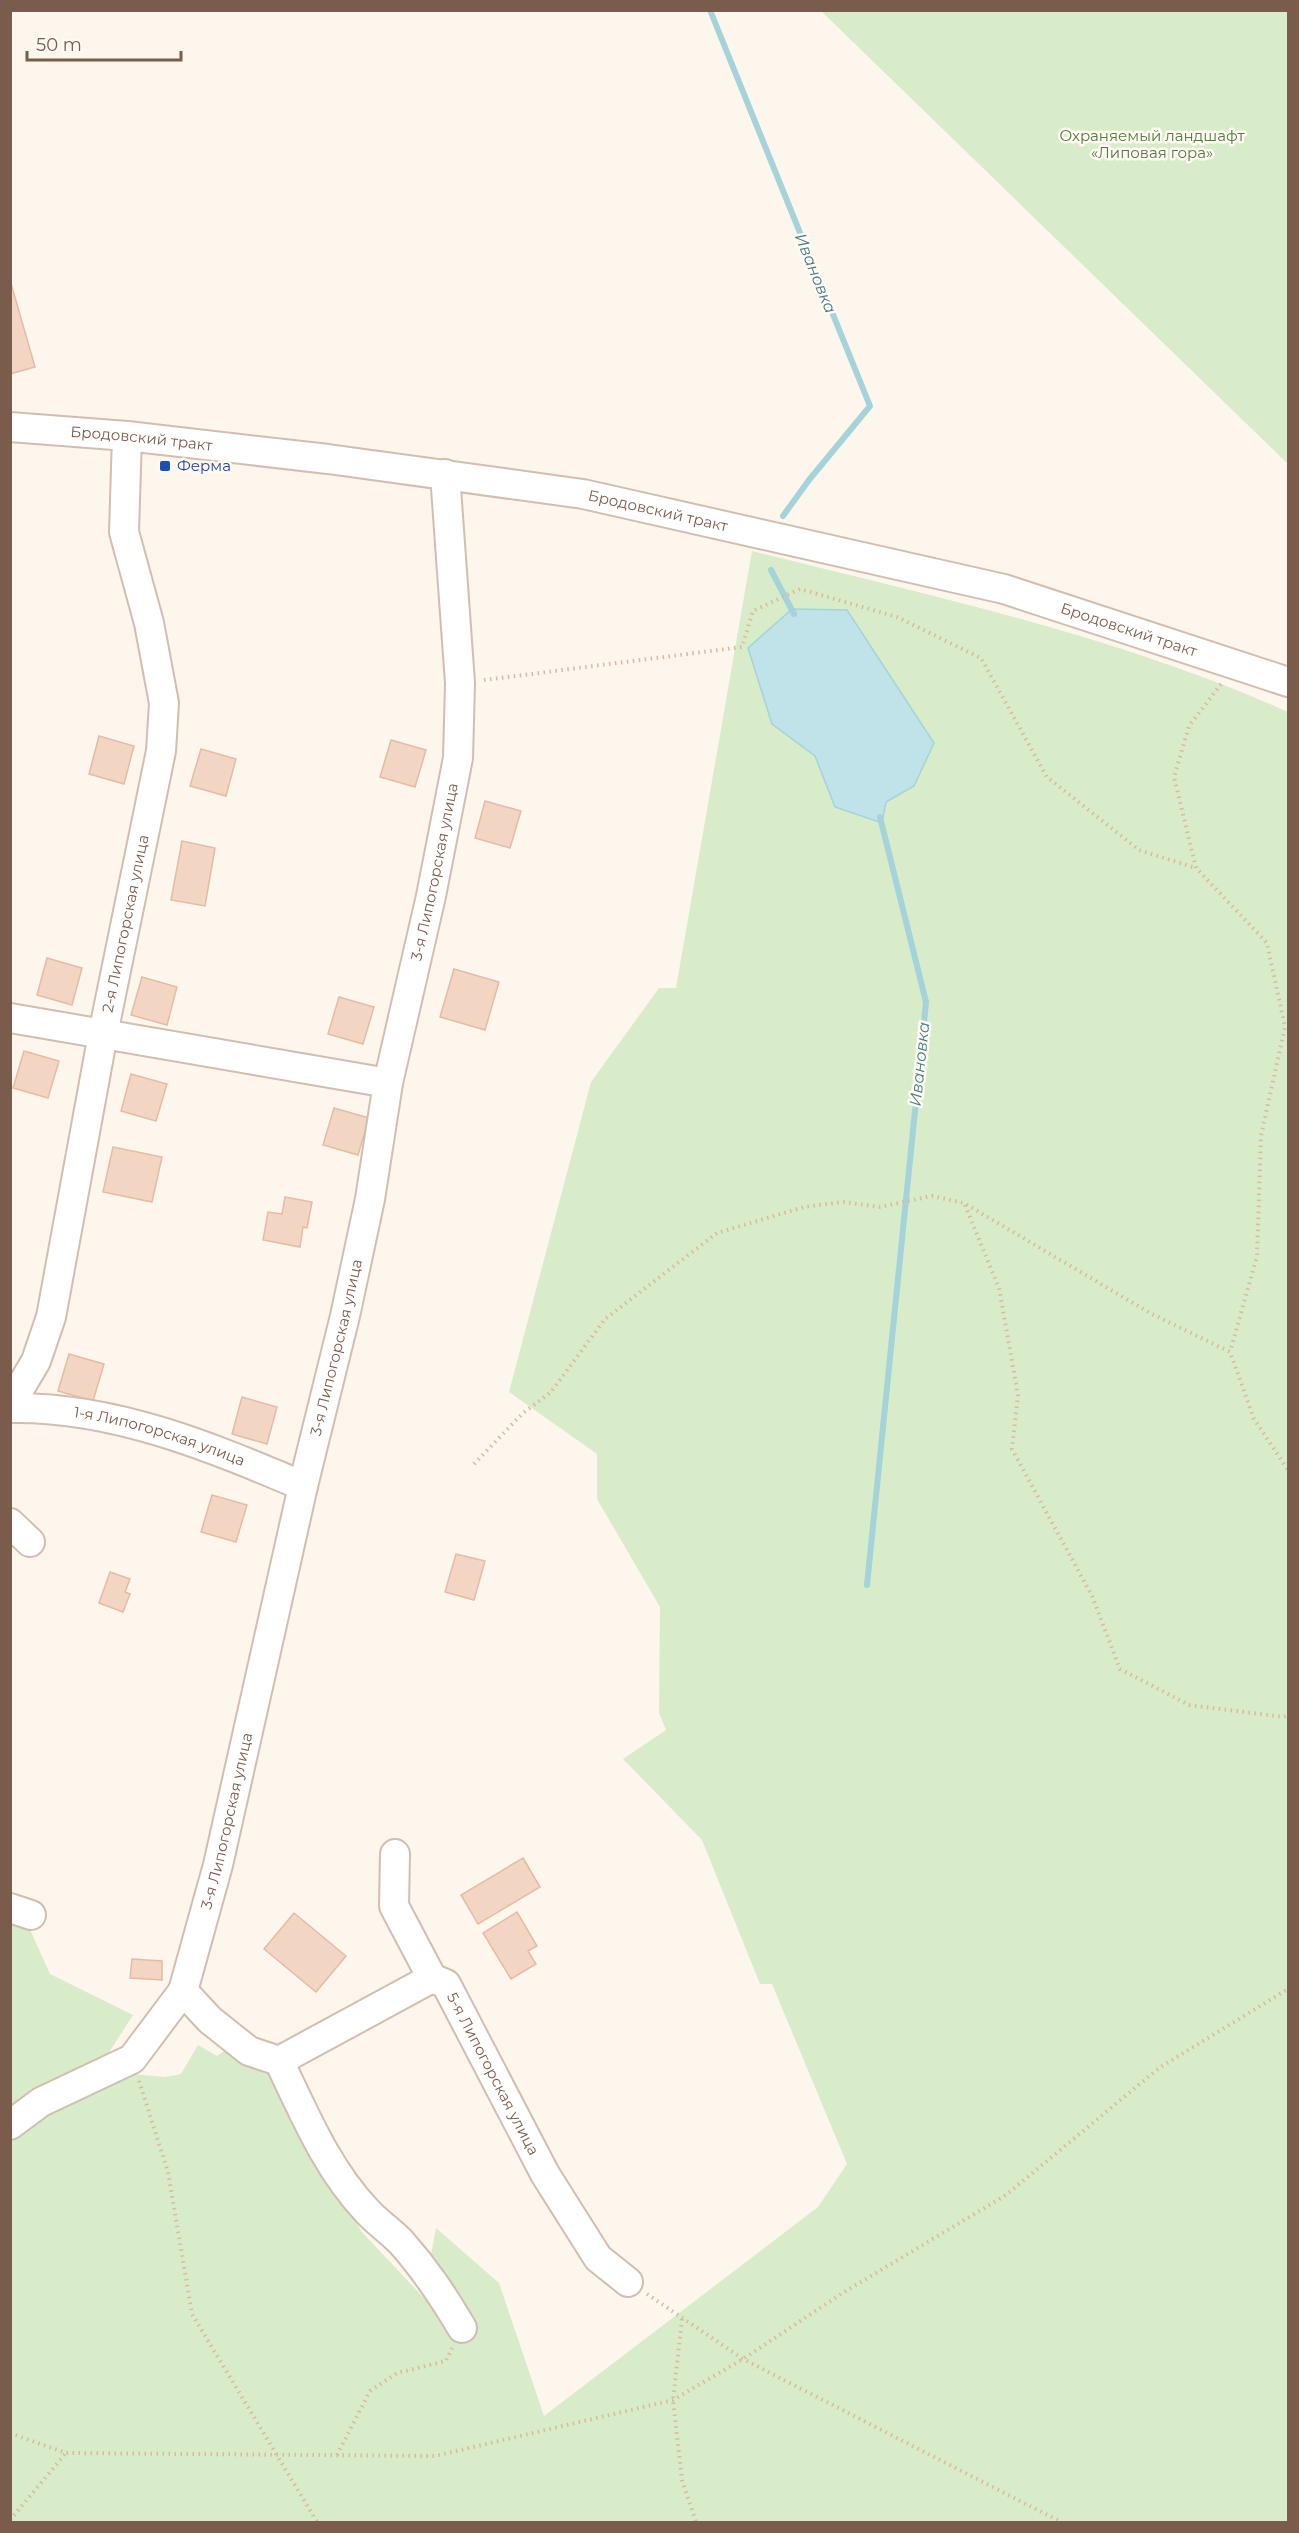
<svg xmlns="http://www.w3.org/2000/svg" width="1299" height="2533" viewBox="0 0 1299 2533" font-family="Montserrat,sans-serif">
<rect width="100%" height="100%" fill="#fdf6ec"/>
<g fill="#d8ecc9">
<path d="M821 11H1288V464Z"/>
<path d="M752 551C933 596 1118 636 1288 712V2522H11L10 1909 22 1912 50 1974 133 2015 97 2071 165 2077 181 2074 198 2045 217 2056 227 2049 287 2078 320 2155 361 2231 423 2297 436 2228 499 2283 544 2416 818 2207 847 2164 772 1984H760L702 1840 623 1759 666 1730 659 1713 660 1607 597 1499V1454L509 1392 591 1082 659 988H676Z"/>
</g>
<path fill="#bfe3e8" stroke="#a5d3da" stroke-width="1.5" d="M792 609 847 610 934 743 914 786 886 802 882 823 835 807 815 756 772 724 748 648Z"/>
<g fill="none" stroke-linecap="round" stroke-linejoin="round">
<g stroke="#a5d3da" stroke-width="6">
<path d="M710 10 870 406 809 480 783 516"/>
<path d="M771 570 794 614"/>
<path d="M867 1585 926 1002 880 817"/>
</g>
</g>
<g fill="#f3d5c3" stroke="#e6bba3" stroke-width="1.5">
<path d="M10 280 35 367 10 374Z"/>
<path d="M99 736 134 746 124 784 89 774Z"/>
<path d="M391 740 426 750 415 787 380 777Z"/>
<path d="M201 749 236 759 226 796 190 786Z"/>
<path d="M485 801 521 811 510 848 475 838Z"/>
<path d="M182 841 215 848 205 906 171 900Z"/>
<path d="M47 958 82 968 72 1005 37 995Z"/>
<path d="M454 969 499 982 485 1030 440 1017Z"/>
<path d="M142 977 177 987 167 1025 131 1015Z"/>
<path d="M339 997 374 1007 363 1044 328 1034Z"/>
<path d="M24 1051 59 1061 48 1098 13 1088Z"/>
<path d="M131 1074 167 1084 156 1121 121 1111Z"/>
<path d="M334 1108 369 1118 358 1155 323 1145Z"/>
<path d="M113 1147 162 1157 152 1202 103 1192Z"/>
<path d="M285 1197 312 1202 307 1228 303 1227 300 1247 263 1240 268 1212 282 1214Z"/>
<path d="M69 1354 104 1364 93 1401 58 1391Z"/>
<path d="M242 1397 277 1407 267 1444 232 1434Z"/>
<path d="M212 1495 247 1505 236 1542 201 1532Z"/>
<path d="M456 1554 485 1561 474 1600 445 1592Z"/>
<path d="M110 1572 130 1579 125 1592 130 1594 123 1612 99 1603Z"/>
<path d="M523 1858 540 1887 478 1924 461 1895Z"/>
<path d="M517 1912 537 1946 528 1951 536 1964 511 1979 483 1933Z"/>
<path d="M294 1913 346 1956 316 1992 264 1949Z"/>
<path d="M132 1959 162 1961V1980L130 1978Z"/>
</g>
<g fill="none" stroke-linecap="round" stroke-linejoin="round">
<defs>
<g id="minor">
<path id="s1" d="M10 427 127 436 328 459 583 494 1004 589 1288 682"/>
<path d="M10 1018 388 1083"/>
<path id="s2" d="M10 1405 36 1361 51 1317 103 1034 161 751 164 703 149 623 124 532 127 436"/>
<path id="s3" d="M10 1408C113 1406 211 1447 303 1486"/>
<path d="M10 1523 30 1542"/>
<path id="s4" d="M395 1854 394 1906 432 1978 446 1984 545 2174 598 2258 628 2282"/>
<path d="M10 1908 31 1915"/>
<path d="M183 1991 210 2020 249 2051 279 2061 432 1978"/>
<path d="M279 2061C304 2113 327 2169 367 2211 377 2222 390 2231 401 2242 426 2270 443 2296 462 2328"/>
<path id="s5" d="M10 2125 41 2102 132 2059 183 1991 218 1865 303 1486 345 1316 370 1199 388 1083 431 896 458 758 460 683 445 474"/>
</g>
</defs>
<use href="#minor" stroke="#d1beb0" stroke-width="32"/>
<g stroke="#d9b8a5" stroke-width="4" stroke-dasharray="1.5 4.5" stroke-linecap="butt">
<path d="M484 680 742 647 753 611 800 589 897 617 981 658 1047 777 1139 850 1196 868"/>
<path d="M1221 684 1189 726 1174 777 1196 868 1267 943 1285 1027 1261 1136 1257 1256 1230 1352"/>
<path d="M965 1205 999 1288 1018 1395 1012 1449 1092 1596 1120 1669 1189 1705 1283 1717 1288 1715"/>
<path d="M474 1464 522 1414 551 1392 605 1319 717 1233 804 1207 843 1202 880 1207 932 1196 964 1203 1150 1313 1230 1352 1254 1419 1288 1470"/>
<path d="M139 2081 168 2172 192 2314 317 2522"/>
<path d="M647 2294 743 2359 1061 2522"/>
<path d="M682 2319 673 2400 682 2480 696 2522"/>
<path d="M10 2433 66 2453 435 2456 673 2400 743 2359 841 2294 1006 2195 1159 2068 1288 1989"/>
<path d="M337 2455 370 2391 397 2373 446 2361 452 2348"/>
<path d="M10 2520 66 2453"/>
</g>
<use href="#minor" stroke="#fff" stroke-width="28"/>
</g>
<rect fill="#1a4fb4" stroke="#fffaf3" stroke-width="2" x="159" y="460" width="12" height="12" rx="3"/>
<g text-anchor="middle" stroke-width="5" stroke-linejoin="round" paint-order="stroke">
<g font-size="15" fill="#537a41" stroke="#fffaf3">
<text x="1152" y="141">Охраняемый ландшафт<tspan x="1152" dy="17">«Липовая гора»</tspan></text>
</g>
<g font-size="15" fill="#7a5c4d" stroke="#fffaf3">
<text dy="5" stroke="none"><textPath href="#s1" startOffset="132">Бродовский тракт</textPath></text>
<text dy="5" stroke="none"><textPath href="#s1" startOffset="654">Бродовский тракт</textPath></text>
<text dy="5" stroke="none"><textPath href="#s1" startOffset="1140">Бродовский тракт</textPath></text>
<text dy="5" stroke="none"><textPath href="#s5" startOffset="1372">3-я Липогорская улица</textPath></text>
<text dy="5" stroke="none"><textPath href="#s2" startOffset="498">2-я Липогорская улица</textPath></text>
<text dy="5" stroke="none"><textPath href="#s5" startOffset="886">3-я Липогорская улица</textPath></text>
<text dy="5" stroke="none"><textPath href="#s3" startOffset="153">1-я Липогорская улица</textPath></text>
<text dy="5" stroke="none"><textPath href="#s5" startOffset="400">3-я Липогорская улица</textPath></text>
<text dy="5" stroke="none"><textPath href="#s4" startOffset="250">5-я Липогорская улица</textPath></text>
</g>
<g font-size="15" fill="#164399" stroke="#fffaf3" text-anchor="start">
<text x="177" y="471">Ферма</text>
</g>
<g font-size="16" font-style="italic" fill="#437c86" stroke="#fffaf3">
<text transform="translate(816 273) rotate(68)" y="6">Ивановка</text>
<text transform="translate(919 1064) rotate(-84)" y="6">Ивановка</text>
</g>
</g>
<rect width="1299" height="2533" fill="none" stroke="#7a5c4d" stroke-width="24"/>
<path d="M27 51v9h154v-9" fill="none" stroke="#7a5c4d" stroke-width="3"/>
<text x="36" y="51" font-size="18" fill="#7a5c4d" stroke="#fffaf3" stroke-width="4.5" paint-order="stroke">50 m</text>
</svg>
